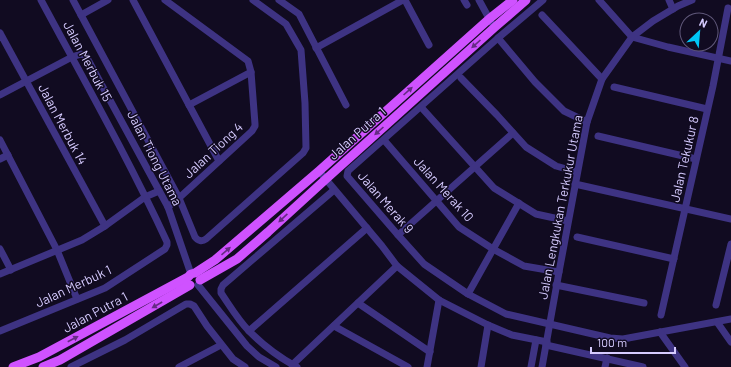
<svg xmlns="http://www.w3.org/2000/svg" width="731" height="367" viewBox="0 0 731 367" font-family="Barlow,sans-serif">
<rect width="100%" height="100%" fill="#110b21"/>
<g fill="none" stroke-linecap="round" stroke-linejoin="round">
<g stroke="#3e3383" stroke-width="7">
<path d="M73 0 179 198 195 237C198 241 202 242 206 239L303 153 306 148 305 103 301 50 286 24 253 0"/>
<path d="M133 0 219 161"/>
<path d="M165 0 248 61 251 72 255 124V126L252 131 179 198 168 207"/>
<path d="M279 0 299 14 346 105"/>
<path d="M405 0 429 45"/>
<path d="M464 0 467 5"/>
<path d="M479 0 491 22"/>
<path d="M543 0 498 38 348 171 347 176 398 235 424 264 468 294 506 314 610 338 623 339 731 319"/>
<path d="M599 0 632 37"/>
<path d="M669 0 673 9"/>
<path d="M81 15 108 0"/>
<path d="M542 15 602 79"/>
<path d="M0 33 105 226"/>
<path d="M632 37 668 47 731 61"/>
<path d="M498 38 535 82 564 111 587 122"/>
<path d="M316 48 403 0"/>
<path d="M461 78 497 115 526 147 556 166 577 172"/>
<path d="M614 87 707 109"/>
<path d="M0 95 72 57 81 54 86 56 168 207 191 274"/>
<path d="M189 105 251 72"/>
<path d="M421 107 494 188 536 214 568 221"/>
<path d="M598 136 696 159"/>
<path d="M0 140 57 250 77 299"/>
<path d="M384 140 459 227 493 249 524 266 559 272"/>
<path d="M0 159 8 155"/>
<path d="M319 171 382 246 397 266 439 300 488 325 512 335 547 342"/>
<path d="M575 184 731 219"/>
<path d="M398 235 513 133"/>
<path d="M577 237 674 259"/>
<path d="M0 249 11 270"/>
<path d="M0 274 82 240 105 226 145 197 159 191"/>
<path d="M198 285 247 346 259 357 276 367"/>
<path d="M556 285 644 303"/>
<path d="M468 294 519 203"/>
<path d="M358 303 430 352"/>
<path d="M716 305 731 244"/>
<path d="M661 315 713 86 728 8"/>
<path d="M717 322 731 342"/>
<path d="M334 326 408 367"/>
<path d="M0 331 105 288 165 249 167 245V242C129 160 84 80 41 0"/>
<path d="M249 331 367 228"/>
<path d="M660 332 685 367"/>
<path d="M546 345 643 367"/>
<path d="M292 365 397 266"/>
<path d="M71 367 125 340 186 304H190L194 306 207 326 233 359 245 367"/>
<path d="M179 367 221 345"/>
<path d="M297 367C280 358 263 345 249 331 238 320 230 306 221 293V289L223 285 334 190"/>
<path d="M427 367 439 300"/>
<path d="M481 367 488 325"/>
<path d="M531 367 536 340"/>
<path d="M542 367 559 272 587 122 602 79 632 37 653 21 678 6 692 0"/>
<path d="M605 367 607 358"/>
</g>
<g stroke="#cf52ff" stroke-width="9">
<path d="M200 280 237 259 268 232 326 179 495 27 526 0"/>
<path d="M13 367 39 357 188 277 191 274 195 273 215 260 319 171 489 19 513 0"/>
<path d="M43 367 60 360 190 285"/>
</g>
</g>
<defs><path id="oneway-solid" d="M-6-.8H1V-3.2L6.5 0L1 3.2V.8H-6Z"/></defs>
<g fill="#662b85">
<use href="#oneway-solid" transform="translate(476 44) rotate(138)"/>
<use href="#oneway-solid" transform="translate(408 91) rotate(-42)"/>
<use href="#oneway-solid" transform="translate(379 131) rotate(138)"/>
<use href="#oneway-solid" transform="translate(283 218) rotate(137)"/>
<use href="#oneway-solid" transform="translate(226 251) rotate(-41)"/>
<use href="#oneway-solid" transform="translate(157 305) rotate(150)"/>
<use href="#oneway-solid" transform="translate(73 339) rotate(-28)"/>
</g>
<g text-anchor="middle" stroke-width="3" stroke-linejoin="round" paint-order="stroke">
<g font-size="13" fill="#d6cbff" stroke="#110b21">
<text transform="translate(88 61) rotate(62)" y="5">Jalan Merbuk 15</text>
<text transform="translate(63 124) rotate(62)" y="5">Jalan Merbuk 14</text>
<text transform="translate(357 133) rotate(-42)" y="5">Jalan Putra 1</text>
<text transform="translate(213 150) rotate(-43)" y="5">Jalan Tiong 4</text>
<text transform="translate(155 158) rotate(63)" y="5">Jalan Tiong Utama</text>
<text transform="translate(684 159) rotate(-77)" y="5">Jalan Tekukur 8</text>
<text transform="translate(444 189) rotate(48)" y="5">Jalan Merak 10</text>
<text transform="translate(386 202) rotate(49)" y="5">Jalan Merak 9</text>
<text transform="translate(560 207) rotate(-79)" y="5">Jalan Lengkukan Terkukur Utama</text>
<text transform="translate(73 286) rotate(-25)" y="5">Jalan Merbuk 1</text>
<text transform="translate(95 312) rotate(-28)" y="5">Jalan Putra 1</text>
</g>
</g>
<g transform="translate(699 32) rotate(26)"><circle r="19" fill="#110b21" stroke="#60587a"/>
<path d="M0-3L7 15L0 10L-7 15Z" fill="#00c6f6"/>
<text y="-6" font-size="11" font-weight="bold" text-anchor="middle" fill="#d6cbff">N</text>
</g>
<path d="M591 347v6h84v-6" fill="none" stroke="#d6cbff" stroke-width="2"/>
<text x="597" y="347" font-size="12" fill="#d6cbff" stroke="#110b21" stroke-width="3" paint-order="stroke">100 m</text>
</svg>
